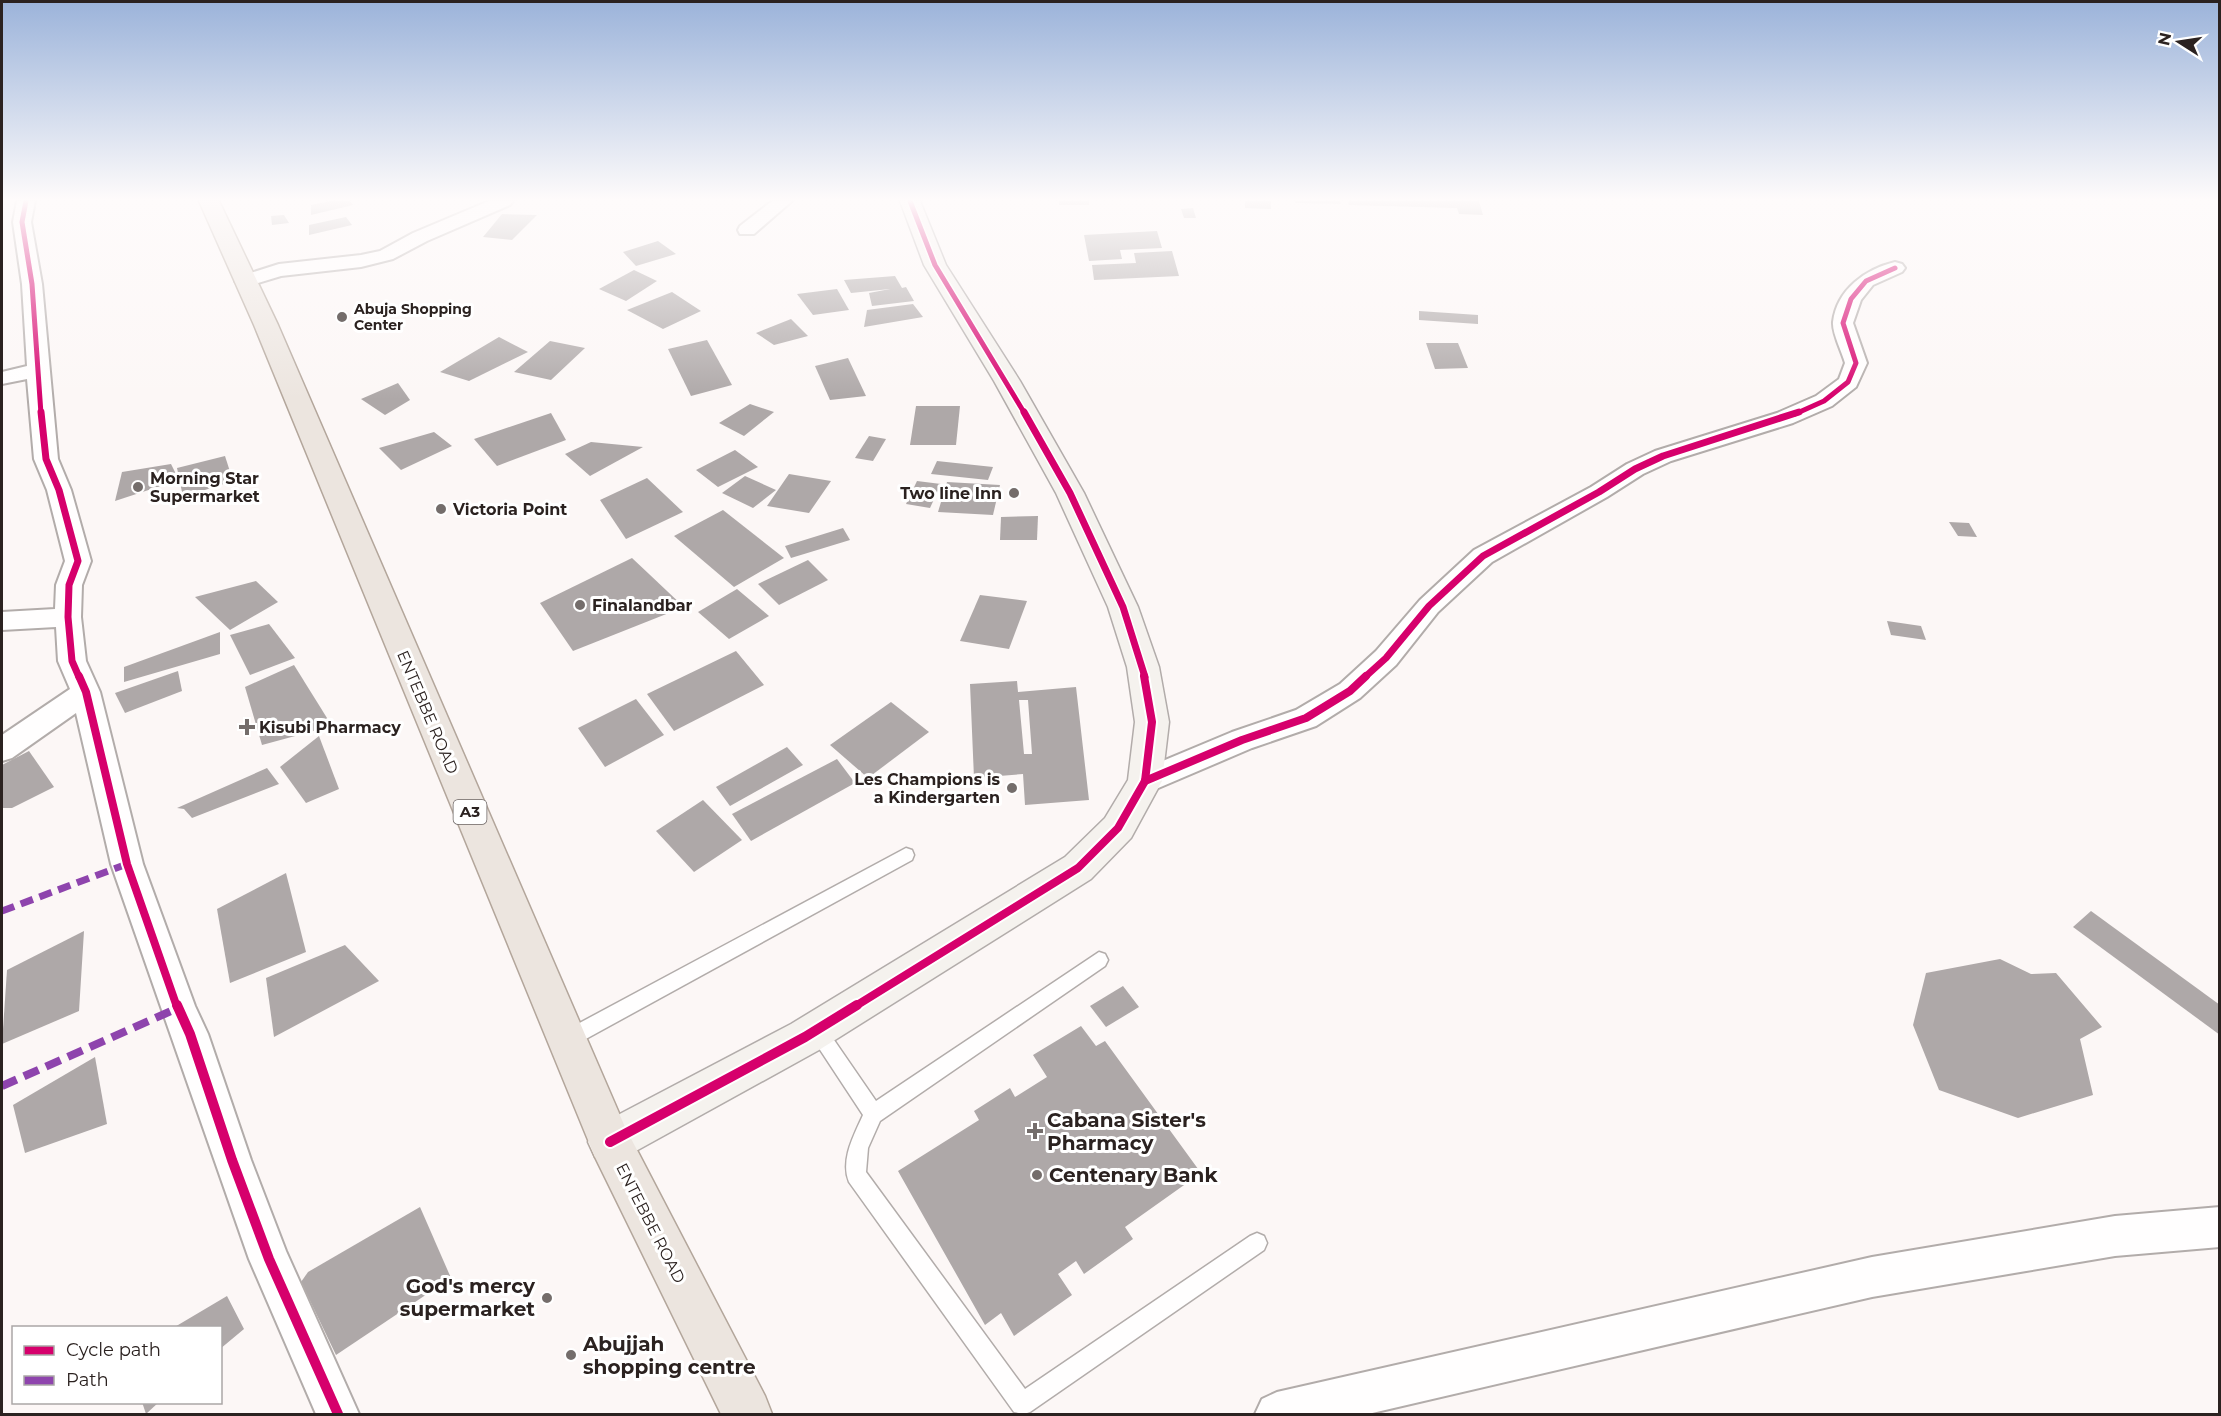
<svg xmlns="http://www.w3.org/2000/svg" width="2221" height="1416" viewBox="0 0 2221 1416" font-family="Montserrat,sans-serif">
<rect width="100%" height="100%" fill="#fcf7f6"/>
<g fill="#aea8a8" fill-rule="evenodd">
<path d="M330 201H350L353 205 311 215V205Z"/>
<rect x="1059" y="201" width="30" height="4"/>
<path d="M1245 201H1271V209L1245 208Z"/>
<path d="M1295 201H1340L1341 204 1295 203Z"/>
<path d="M1348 201H1479L1483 215 1459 214 1457 208 1349 205Z"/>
<path d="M1193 208 1196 218H1184L1181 209Z"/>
<path d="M502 214 537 215 512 240 483 237Z"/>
<path d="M284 215 289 223 272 225 271 216Z"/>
<path d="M346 217 352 225 309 235V225Z"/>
<path d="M1157 231 1162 248 1120 250 1122 259 1089 261 1084 235Z"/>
<path d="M658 241 676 254 636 266 623 252Z"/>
<path d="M1172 251 1179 276 1094 280 1092 265 1136 263 1134 253Z"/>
<path d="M634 270 657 281 626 301 599 289Z"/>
<path d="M895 276 902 288 906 287 914 301 872 306 869 293 890 289 851 293 844 280Z"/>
<path d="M837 289 849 310 813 315 797 294Z"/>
<path d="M672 292 701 311 663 329 627 310Z"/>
<path d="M913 304 923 317 864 327 867 310Z"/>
<path d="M1419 311 1478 315V324L1419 320Z"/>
<path d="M791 319 808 336 774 345 756 333Z"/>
<path d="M499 337 528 352 469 381 440 372Z"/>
<path d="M707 340 732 385 691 396 668 349Z"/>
<path d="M550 341 585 348 551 380 514 372Z"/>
<path d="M1426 343H1458L1468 368 1435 369Z"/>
<path d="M848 358 866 396 830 400 815 366Z"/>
<path d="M398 383 410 400 385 415 361 399Z"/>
<path d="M750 404 774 412 744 436 719 423Z"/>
<path d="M916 406H960L956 445H910Z"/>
<path d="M551 413 566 440 497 466 474 439Z"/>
<path d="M434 432 452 446 401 470 379 448Z"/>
<path d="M869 436 886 439 873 461 855 458Z"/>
<path d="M591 442 643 447 590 476 565 454Z"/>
<path d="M735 450 758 467 718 487 696 470Z"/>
<path d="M225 456 233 481 183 497 177 468Z"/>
<path d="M937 461 993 467 988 480 931 474Z"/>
<path d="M171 464 179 480 115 501 122 472Z"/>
<path d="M789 474 831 481 809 513 767 506Z"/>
<path d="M745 476 776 490 753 508 722 493Z"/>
<path d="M647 478 683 512 626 539 600 500Z"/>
<path d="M917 481 941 484 930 508 906 504Z"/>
<path d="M947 482 1000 485 993 515 938 512Z"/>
<path d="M723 510 784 558 734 587 674 536Z"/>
<path d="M1038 516 1037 540H1000L1001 517Z"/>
<path d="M1949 522 1969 523 1977 537 1958 536Z"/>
<path d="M843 528 850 540 791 558 785 546Z"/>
<path d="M632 558 684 607 573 651 540 603Z"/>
<path d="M808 560 828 580 779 605 758 584Z"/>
<path d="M256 581 278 602 230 630 195 597Z"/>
<path d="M737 589 769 616 729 639 698 612Z"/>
<path d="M980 595 1027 601 1009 649 960 641Z"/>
<path d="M1887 621 1921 626 1926 640 1891 635Z"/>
<path d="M269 624 295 658 250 675 230 635Z"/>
<path d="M220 632V654L124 682V667Z"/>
<path d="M736 651 764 685 674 731 647 694Z"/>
<path d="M294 665 332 726 262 745 245 687Z"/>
<path d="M178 671 182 691 125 713 115 693Z"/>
<path d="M1017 681 1018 692 1076 687 1089 800 1025 805 1023 774 974 778 970 684ZM1019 700H1028L1032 754H1024Z"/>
<path d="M636 699 664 735 605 767 578 728Z"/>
<path d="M891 702 929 732 868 778 830 745Z"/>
<path d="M319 736 339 789 306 803 280 767Z"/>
<path d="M787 747 803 765 730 806 716 787Z"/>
<path d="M29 751 54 787 12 808H2V765Z"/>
<path d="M837 759 855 783 751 841 732 814Z"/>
<path d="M267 768 279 784 192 818 184 809 177 808Z"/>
<path d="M703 800 742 840 694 872 656 831Z"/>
<path d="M286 873 306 952 230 983 217 909Z"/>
<path d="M2091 911 2220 1005V1035L2073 927Z"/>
<path d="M84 931 79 1011 2 1044 7 970Z"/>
<path d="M345 945 379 981 274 1037 266 978Z"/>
<path d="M2000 959 2031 974 2056 973 2102 1027 2080 1039 2093 1095 2018 1118 1939 1090 1913 1025 1926 973Z"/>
<path d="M1123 986 1139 1007 1106 1027 1090 1006Z"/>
<path d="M1081 1026 1096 1046 1105 1041 1201 1173 1125 1227 1133 1239 1084 1274 1076 1261 1058 1274 1072 1295 1014 1336 1001 1313 985 1325 898 1171 979 1120 974 1111 1010 1088 1015 1097 1047 1077 1033 1055Z"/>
<path d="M95 1057 107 1124 25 1153 13 1105Z"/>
<path d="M420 1207 451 1278 336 1355 301 1282 308 1272Z"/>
<path d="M227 1296 244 1329 220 1349V1328H173Z"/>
<path d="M142 1402H159L146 1414Z"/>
</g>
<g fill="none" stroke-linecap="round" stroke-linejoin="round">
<defs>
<g id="lane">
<path d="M906 848 912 850 914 855 912 860 573 1046 566 1049 559 1046 557 1040 559 1034Z"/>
<path d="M1099 952 1105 954 1108 960 1105 966 880 1121 868 1148 866 1172 1025 1389 1250 1236 1257 1233 1264 1236 1267 1243 1264 1250 1030 1412 1024 1414 1014 1412 849 1182C840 1160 854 1135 863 1115L807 1030 809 1024 816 1021 823 1024 876 1101Z"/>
</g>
<g id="street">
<path d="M17 201H35L31 222 42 284 58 459 71 490 91 561 82 585 81 617 86 661 100 692 143 864 195 1006 208 1034 251 1160 286 1251 359 1414H316L249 1259 111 864 76 713 12 758 2 761V735L70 689 58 661 56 627 2 630V612L55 609 56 585 65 561 47 490 34 459 27 379 2 384V372L27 366 22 284 13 222Z"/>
<path d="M489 201H513L510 205 427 241 393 259 361 267 281 276 245 287 238 285 235 281 238 277 279 264 361 255 380 251 413 233Z"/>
<path d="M772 201H792L754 234H740L738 230 740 226Z"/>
<path d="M1895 262 1902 264 1905 268 1902 272 1873 285 1861 300 1853 323 1867 363 1856 387 1832 406 1793 423 1671 461 1643 474 1607 497 1492 562 1438 612 1396 665 1360 698 1316 726 1252 748 1156 789 1145 793 1134 789 1130 781 1134 773 1232 732 1296 710 1340 684 1376 651 1420 600 1474 550 1591 487 1627 464 1655 451 1777 413 1816 396 1839 379 1845 363C1842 352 1832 333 1833 322 1837 289 1866 269 1895 262Z"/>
<path d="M2220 1207V1247L2115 1256 1872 1297 1368 1414H1255L1262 1399 1277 1392 1872 1257 2115 1216Z"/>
</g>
<path id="secondary" d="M900 201H920L946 265 1020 381 1084 493 1138 607 1159 667 1169 722 1162 781 1131 838 1091 879 819 1050 625 1157 610 1163 595 1157 588 1142 595 1127 791 1024 1065 857 1105 818 1128 780 1135 722 1127 667 1108 607 1056 493 994 381 924 265Z"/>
<path id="primary" d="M199 201H219L278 325 625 1127 765 1396 772 1414H721L595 1157 254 325Z"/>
</defs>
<use href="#lane" stroke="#b2acaa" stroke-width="3"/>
<use href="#street" stroke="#b2acaa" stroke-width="4"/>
<use href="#secondary" stroke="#b2acaa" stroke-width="3"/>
<use href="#primary" stroke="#b3a69b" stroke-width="3"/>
<use href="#lane" fill="#fffefe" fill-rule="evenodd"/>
<use href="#street" fill="#fffefe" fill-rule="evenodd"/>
<use href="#secondary" fill="#f5f2ee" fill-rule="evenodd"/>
<use href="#primary" fill="#ece5df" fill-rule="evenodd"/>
<path stroke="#8e44ad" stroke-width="7" stroke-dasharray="13 7" stroke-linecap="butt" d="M2 911 127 864"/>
<path stroke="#8e44ad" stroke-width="8" stroke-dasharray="16 8" stroke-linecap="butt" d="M2 1086 178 1008"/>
<defs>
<g id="cycleway-far3">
<path d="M26 201 22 222 32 284 41 414"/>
<path d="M910 201 935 265 1025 414"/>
<path d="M1795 414 1824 401 1848 382 1856 363 1843 323 1851 299 1866 281 1895 268"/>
</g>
<g id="cycleway-far2">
<path d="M41 412 46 459 59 490 78 561 69 585 68 617 72 661 79 677"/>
<path d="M1024 412 1070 493 1123 607 1145 677"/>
<path d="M1365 677 1386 658 1429 606 1483 556 1599 492 1635 469 1663 456 1799 412"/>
</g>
<g id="cycleway-far1">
<path d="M79 676 86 692 127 864 177 1007"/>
<path d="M1145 781 1242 740 1306 718 1350 691 1366 676"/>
<path d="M854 1007 1078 868 1118 828 1145 781 1152 722 1144 676"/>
</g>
<g id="cycleway">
<path d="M177 1005 190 1034 232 1160 269 1259 338 1414"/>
<path d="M610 1142 805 1037 857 1005"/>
</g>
</defs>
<use href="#cycleway-far3" stroke="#fff" stroke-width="8"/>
<use href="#cycleway-far2" stroke="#fff" stroke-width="10"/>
<use href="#cycleway-far1" stroke="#fff" stroke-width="12"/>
<use href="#cycleway" stroke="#fff" stroke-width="14"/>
<use href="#cycleway-far3" stroke="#d6006c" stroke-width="5"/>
<use href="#cycleway-far2" stroke="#d6006c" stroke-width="7"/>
<use href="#cycleway-far1" stroke="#d6006c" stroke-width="8"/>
<use href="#cycleway" stroke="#d6006c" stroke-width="10"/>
</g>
<linearGradient id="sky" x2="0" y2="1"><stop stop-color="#9bb3da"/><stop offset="0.5" stop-color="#fefbfb"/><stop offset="1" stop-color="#fefbfb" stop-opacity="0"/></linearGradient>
<rect width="2221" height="399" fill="url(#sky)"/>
<g fill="#746d6b" stroke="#fff" stroke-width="2">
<circle cx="342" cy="317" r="6"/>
<circle cx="138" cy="487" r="6"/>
<circle cx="1014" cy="493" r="6"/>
<circle cx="441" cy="509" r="6"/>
<circle cx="580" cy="605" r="6"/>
<path d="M244 718h6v6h6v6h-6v6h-6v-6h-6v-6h6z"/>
<circle cx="1012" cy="788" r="6"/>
<path d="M1032 1122h6v6h6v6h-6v6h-6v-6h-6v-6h6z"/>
<circle cx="1037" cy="1175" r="6"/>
<circle cx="547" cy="1298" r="6"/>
<circle cx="571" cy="1355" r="6"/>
</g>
<g text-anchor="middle" stroke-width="6" stroke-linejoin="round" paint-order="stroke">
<g font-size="14" font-weight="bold" fill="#2b2220" stroke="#fff" text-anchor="start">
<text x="354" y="314">Abuja Shopping<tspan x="354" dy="16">Center</tspan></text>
</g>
<rect fill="#fff" stroke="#6b6463" stroke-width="1.5" x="453.5" y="800" width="33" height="24" rx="4.5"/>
<g font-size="15" font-weight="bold" fill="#2b2220">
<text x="470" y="817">A3</text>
</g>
<g font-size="16" font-weight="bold" fill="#2b2220" stroke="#fff" text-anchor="start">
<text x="150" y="484">Morning Star<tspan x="150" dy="18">Supermarket</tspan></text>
<text x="1002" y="499" text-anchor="end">Two line Inn</text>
<text x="453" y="515">Victoria Point</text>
<text x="592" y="611">Finalandbar</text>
<text x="259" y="733">Kisubi Pharmacy</text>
<text x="1000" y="785" text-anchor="end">Les Champions is<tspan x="1000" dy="18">a Kindergarten</tspan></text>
</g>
<g font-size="16" fill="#2b2220" stroke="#fff">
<text transform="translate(428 712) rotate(67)" y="6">ENTEBBE ROAD</text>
<text transform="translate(651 1223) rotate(63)" y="6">ENTEBBE ROAD</text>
</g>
<g font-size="20" font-weight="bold" fill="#2b2220" stroke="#fff" text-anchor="start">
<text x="1047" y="1127">Cabana Sister's<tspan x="1047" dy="23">Pharmacy</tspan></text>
<text x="1049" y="1182">Centenary Bank</text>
<text x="535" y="1293" text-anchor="end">God's mercy<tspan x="535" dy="23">supermarket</tspan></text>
<text x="583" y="1351">Abujjah<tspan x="583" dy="23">shopping centre</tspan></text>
</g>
</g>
<rect width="2221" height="1416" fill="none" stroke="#2b2220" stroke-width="6"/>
<rect x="12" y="1326" width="210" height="78" fill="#ffffff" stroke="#aaa7a6" stroke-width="1.5"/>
<rect x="24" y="1346" width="30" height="9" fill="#d6006c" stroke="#aaa7a6" stroke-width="1.5"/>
<text x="66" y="1356" font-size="18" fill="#2b2220">Cycle path</text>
<rect x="24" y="1376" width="30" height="9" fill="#8e44ad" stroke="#aaa7a6" stroke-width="1.5"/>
<text x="66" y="1386" font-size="18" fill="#2b2220">Path</text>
<g transform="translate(2179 42) rotate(282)" stroke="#ffffff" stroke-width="4.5" paint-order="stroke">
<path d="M0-4.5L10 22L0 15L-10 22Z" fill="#2b2220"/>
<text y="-9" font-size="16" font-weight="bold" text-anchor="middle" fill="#2b2220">N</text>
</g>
</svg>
